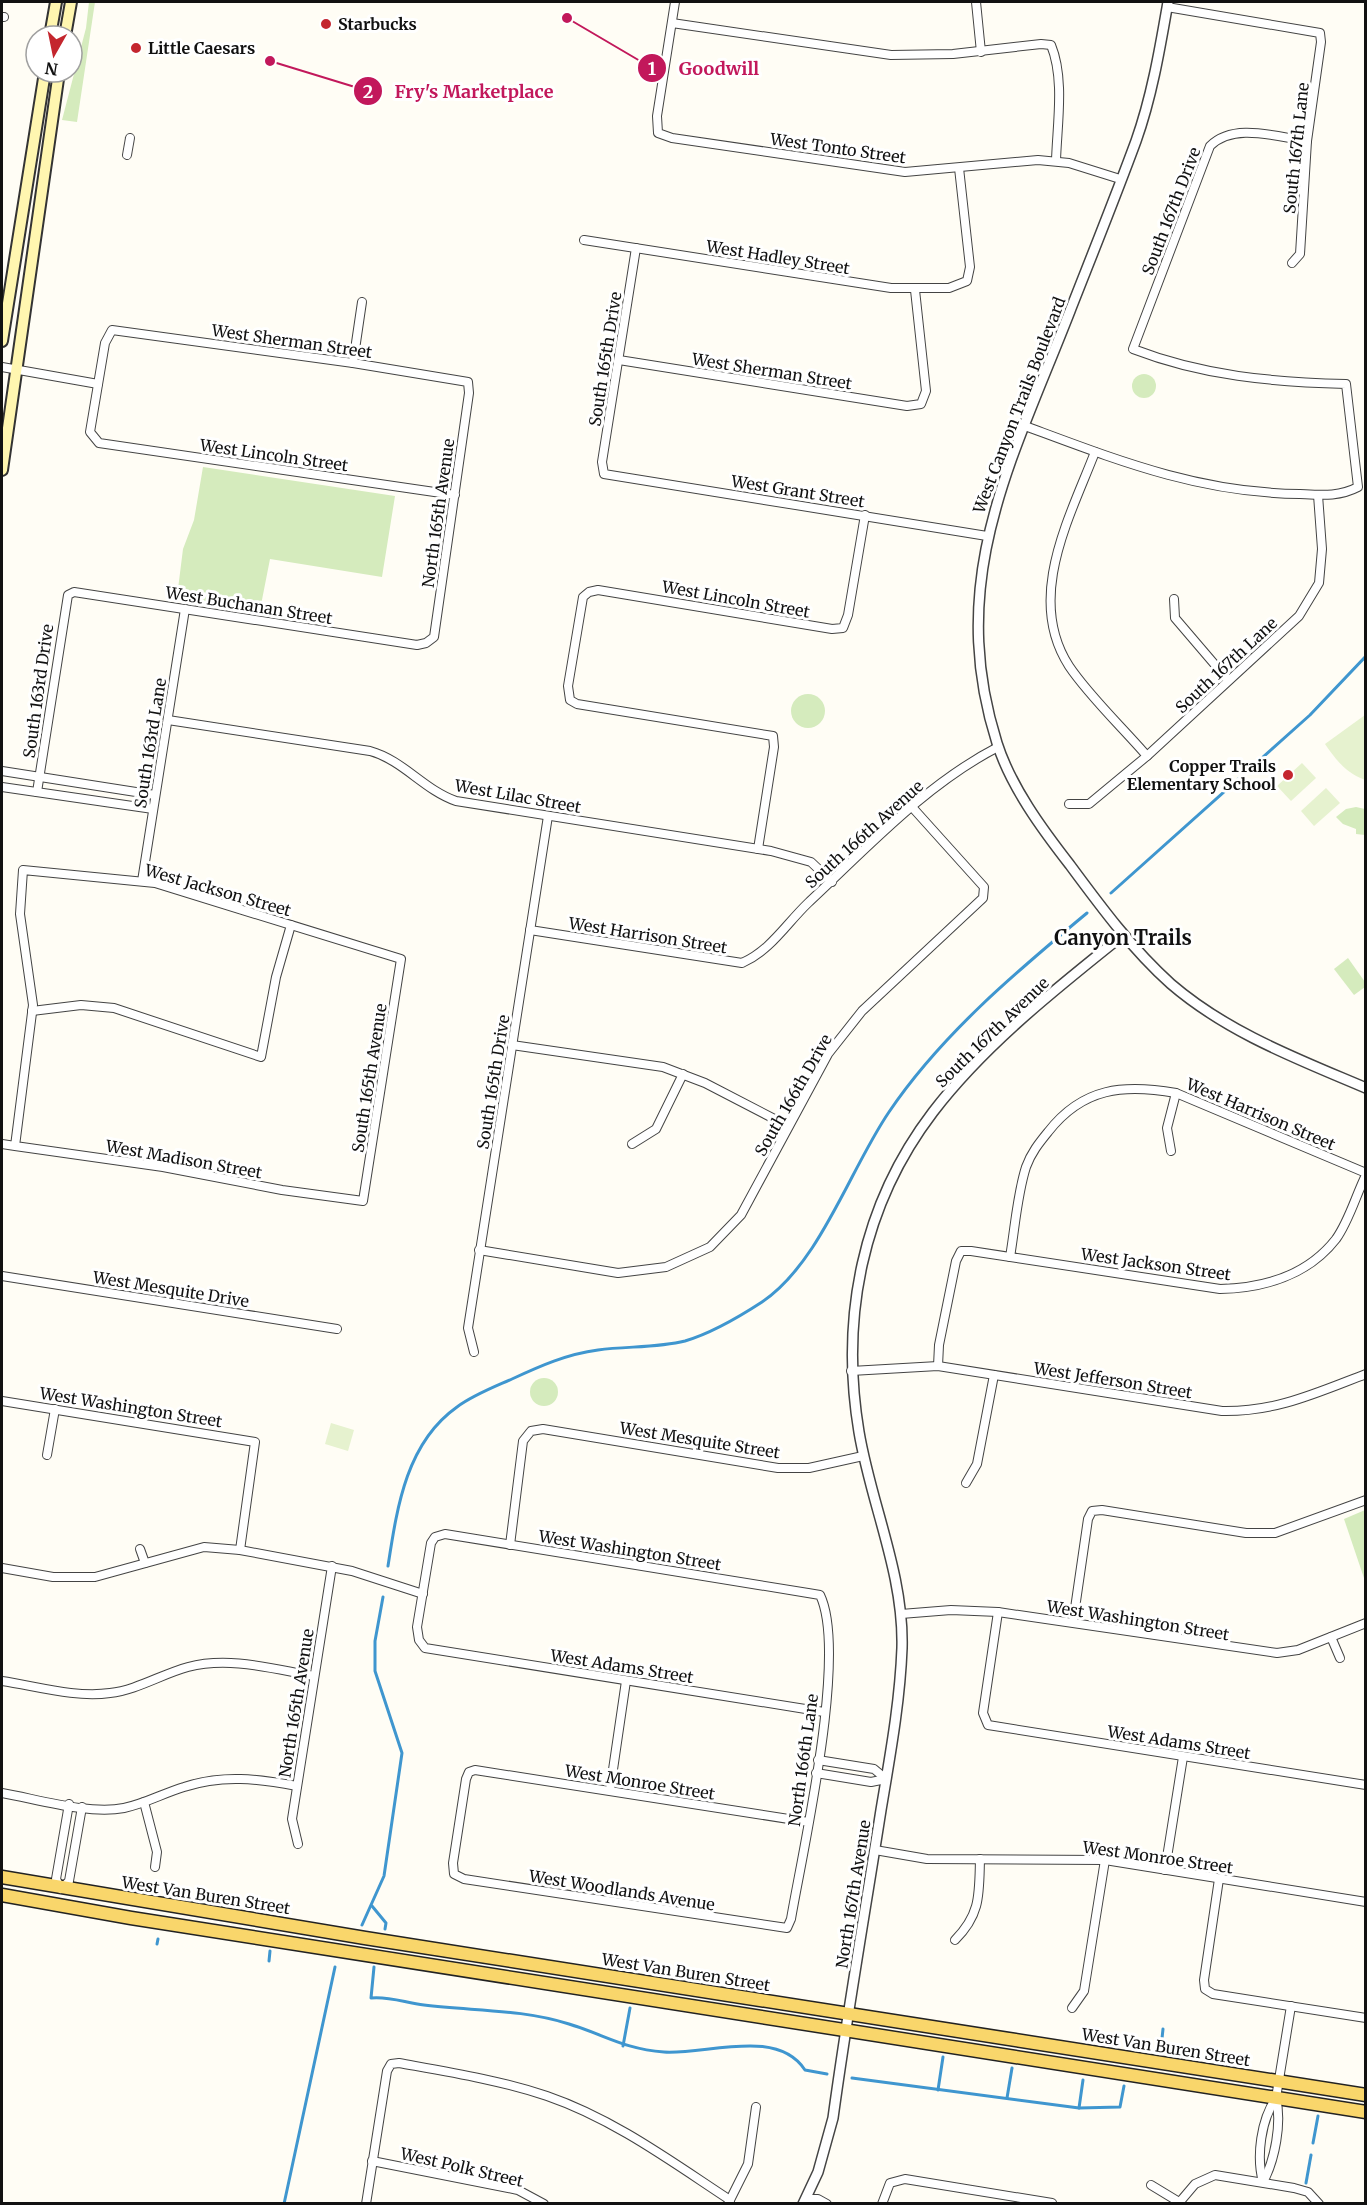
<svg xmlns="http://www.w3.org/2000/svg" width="1367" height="2205" viewBox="0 0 1367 2205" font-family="Merriweather,serif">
<rect width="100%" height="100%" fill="#fffdf5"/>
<g fill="#d5ebbd">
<path d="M89 2H95L77 122 62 120 86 28Z"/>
<circle cx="1144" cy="386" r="12"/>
<path d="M203 467 395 496 382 577 270 559 260 610 177 597 183 549 194 520Z"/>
<circle cx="808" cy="711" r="17"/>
<path d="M1356 807 1365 809V835L1356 834V829L1343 824 1336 817 1346 809Z"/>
<path d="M1348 958 1365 982V987L1354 995 1334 969Z"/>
<circle cx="544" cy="1392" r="14"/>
<path d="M1365 1510V1581L1344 1519Z"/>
</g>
<g fill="#e6f2cf">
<path d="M1365 715V780C1346 773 1336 760 1325 744Z"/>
<path d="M1302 763 1316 778 1291 801 1277 786Z"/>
<path d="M1326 788 1340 803 1314 826 1301 811Z"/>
<path d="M331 1423 354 1430 348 1451 325 1444Z"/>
</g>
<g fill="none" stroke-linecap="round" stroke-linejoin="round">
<g stroke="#3f96cf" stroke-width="3">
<path d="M1111 893 1310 715 1366 656"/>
<path d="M388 1566C397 1508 406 1443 457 1407 473 1395 494 1387 512 1379 540 1366 567 1354 598 1350 627 1346 657 1348 685 1341 712 1333 739 1317 762 1302 820 1263 850 1169 889 1112 941 1035 1016 972 1087 913"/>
<path d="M372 1906 386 1923 385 1929"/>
<path d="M362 1925 384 1876 402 1753 375 1671V1641L383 1597"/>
<path d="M157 1944 158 1939"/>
<path d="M269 1961 270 1951"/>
<path d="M374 1967 371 1998C389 1996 406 2003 424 2005 472 2011 523 2009 569 2024 605 2035 624 2049 664 2052 706 2055 777 2027 805 2070L827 2074"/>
<path d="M623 2046 630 2008"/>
<path d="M1161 2048 1163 2029"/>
<path d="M852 2078 1079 2108 1120 2107 1124 2086"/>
<path d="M938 2090 943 2057"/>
<path d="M1007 2098 1012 2068"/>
<path d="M1079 2108 1083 2080"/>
<path d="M1313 2143 1318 2116"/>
<path d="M1306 2183 1311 2155"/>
<path d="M284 2204 335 1967"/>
</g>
<defs>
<g id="minor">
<path d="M675 2 657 116 658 133 672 138 905 172 1038 160 1069 163 1120 179"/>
<path d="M976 2 981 52"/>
<path d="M1167 7 1320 33 1321 42 1307 141 1300 254 1292 263"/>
<path d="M2 17H4"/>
<path d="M672 23 891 55 953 54 1041 44 1051 45C1065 79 1057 125 1056 161"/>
<path d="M127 155 130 138"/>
<path d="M584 240 891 288H949L967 281 970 267 959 168"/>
<path d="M636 248 602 462 604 474 987 536"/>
<path d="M619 360 907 406 921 404 926 391 915 290"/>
<path d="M353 363 362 302"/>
<path d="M2 367 98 384"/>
<path d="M1025 426C1117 460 1199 493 1300 494 1321 495 1339 497 1358 487L1346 384C1272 382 1203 376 1133 349L1210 146C1234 122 1276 137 1307 141"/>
<path d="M1095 452C1070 517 1025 598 1069 666 1089 696 1123 728 1147 756"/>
<path d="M1174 599 1175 618 1228 680"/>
<path d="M168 720 370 751C403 760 424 790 456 801L771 851 811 862 832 882"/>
<path d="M2 771 155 795"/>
<path d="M2 787 153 809"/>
<path d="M37 792 68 595 74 592 417 645 426 643 434 637 469 393 468 382 353 363 112 330 105 343 90 432 99 443 455 495"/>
<path d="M1069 804H1089L1147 756 1299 616 1319 583 1322 549 1318 495"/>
<path d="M758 849 774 747 773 736 577 704 570 700 568 686 583 597 589 592 598 590 832 629 843 628 848 615 865 515"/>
<path d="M142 881 185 609"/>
<path d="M530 930 742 963C771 950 786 924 808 903 867 848 926 784 998 747"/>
<path d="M32 1011 81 1005 114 1008 261 1057 276 977 291 925"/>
<path d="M512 1045 663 1067 705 1083 788 1126"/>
<path d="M2 1144 15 1146 163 1167 282 1190 363 1201 401 959 155 883 23 870 20 914 33 1005 15 1146"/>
<path d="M632 1144 656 1129 683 1074"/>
<path d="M1171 1151 1167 1128 1176 1093"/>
<path d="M479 1250 618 1273 666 1267 710 1247 741 1215 828 1054 862 1011 983 898 984 887 912 807"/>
<path d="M1010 1257C1015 1228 1017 1195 1026 1167 1031 1153 1039 1143 1048 1132 1083 1087 1124 1084 1176 1093L1366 1173"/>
<path d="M2 1276 337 1329"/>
<path d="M474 1352 468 1328 548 816"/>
<path d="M938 1366 939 1345 956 1261 961 1251H971L1220 1289C1264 1288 1308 1275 1336 1239 1349 1221 1356 1195 1366 1175"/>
<path d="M851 1371 938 1366 1222 1411C1276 1412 1316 1393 1366 1374"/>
<path d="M2 1401 255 1442 240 1550"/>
<path d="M47 1455 55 1409"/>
<path d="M966 1483 977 1464 994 1375"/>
<path d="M510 1545 523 1441 531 1431 543 1429 778 1468H809L863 1456"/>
<path d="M140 1549 145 1563"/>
<path d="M2 1568 53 1577H95L204 1547 240 1550 352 1571 423 1594"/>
<path d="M998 1612 983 1713 988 1725 1366 1785"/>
<path d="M901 1614 951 1610 998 1612 1277 1653 1298 1650 1366 1623"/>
<path d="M1073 1622 1088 1519 1092 1511 1102 1510 1246 1533H1275L1366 1500"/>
<path d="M1331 1637 1340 1658"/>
<path d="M2 1681C36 1686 75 1698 110 1693 137 1690 162 1674 188 1667 229 1656 273 1669 314 1676"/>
<path d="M818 1760 874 1769 886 1779"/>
<path d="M816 1773 871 1782 886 1779"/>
<path d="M610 1790 626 1681"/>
<path d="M2 1793C37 1799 89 1815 124 1808 144 1804 164 1793 184 1787 223 1774 258 1779 297 1786"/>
<path d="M144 1802 157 1852 155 1867"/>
<path d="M69 1804 56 1879 61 1889 69 1881 82 1807"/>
<path d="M808 1822 475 1770 469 1772 466 1779 453 1863 454 1874 464 1879 787 1928 791 1919C803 1849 848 1653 820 1595L808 1593 445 1534 435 1537 431 1543 417 1627 419 1640 425 1648 824 1712"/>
<path d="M298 1844 292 1819 332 1566"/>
<path d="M875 1850 927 1859 1105 1860 1366 1902"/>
<path d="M1165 1870 1183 1757"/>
<path d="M1219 1879 1204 1980 1205 1989 1213 1994 1366 2018"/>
<path d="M955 1940C981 1914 979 1894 980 1859"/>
<path d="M1072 2008 1084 1991 1105 1860"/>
<path d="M372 2161 518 2190 544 2204"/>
<path d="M1263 2182C1275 2160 1282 2123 1276 2098L1291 2006"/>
<path d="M1263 2182C1256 2156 1261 2120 1276 2098"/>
<path d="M1151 2185 1179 2202"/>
<path d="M366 2204 387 2071 391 2064 399 2063C449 2072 499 2080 547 2096 614 2119 672 2162 730 2200"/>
<path d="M728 2204 748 2164 756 2107"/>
<path d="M809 2204 806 2199H818L827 2204"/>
<path d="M882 2204 890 2183 905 2179 1052 2203"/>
<path d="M1178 2204 1195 2184 1215 2175 1294 2188 1308 2192 1319 2204"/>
</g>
<g id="tertiary">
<path d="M1168 2C1160 48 1152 96 1136 141 1115 198 1092 255 1070 311 1012 460 945 579 997 743 1011 787 1042 829 1070 865 1101 907 1132 949 1171 984 1228 1033 1298 1059 1366 1088"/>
<path d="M803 2204 818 2172 833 2118C847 2015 865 1912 881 1810 890 1756 900 1702 902 1648 904 1574 871 1504 859 1432 840 1318 862 1205 933 1112 985 1044 1057 988 1123 935"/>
</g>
<g id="secondary">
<path d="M50 36 56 2"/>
<path d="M65 36 71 2"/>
<path d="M2 341 45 72"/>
<path d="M2 470 59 72"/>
</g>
<g id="primary">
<path d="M2 1877 365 1938 1366 2095"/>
<path d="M2 1895 131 1918 1366 2112"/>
</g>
</defs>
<use href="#minor" stroke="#444" stroke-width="10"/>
<use href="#tertiary" stroke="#444" stroke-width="12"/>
<use href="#secondary" stroke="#333" stroke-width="14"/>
<use href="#primary" stroke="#222" stroke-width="15"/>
<use href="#minor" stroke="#fff" stroke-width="8"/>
<use href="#tertiary" stroke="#fff" stroke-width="9"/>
<use href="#secondary" stroke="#fff6b0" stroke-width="10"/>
<use href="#primary" stroke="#f9d66b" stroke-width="12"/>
</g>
<g fill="#c4262e" stroke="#fff" stroke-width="2">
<circle cx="326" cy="24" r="6"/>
<circle cx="136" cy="48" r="6"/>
<circle cx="1288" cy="775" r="6"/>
</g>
<g text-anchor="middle" stroke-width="6" stroke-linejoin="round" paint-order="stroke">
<g font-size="16" font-weight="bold" fill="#111" stroke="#fff" text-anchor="start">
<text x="338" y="30">Starbucks</text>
<text x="148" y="54">Little Caesars</text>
<text x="1276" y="772" text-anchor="end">Copper Trails<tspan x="1276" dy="18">Elementary School</tspan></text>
</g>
<g font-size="16" fill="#111" stroke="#fff">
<text transform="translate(838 148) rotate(8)" y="6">West Tonto Street</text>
<text transform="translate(1296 148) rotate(-84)" y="6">South 167th Lane</text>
<text transform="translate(1171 211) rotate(-69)" y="6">South 167th Drive</text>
<text transform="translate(778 257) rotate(9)" y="6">West Hadley Street</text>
<text transform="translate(292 341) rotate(8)" y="6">West Sherman Street</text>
<text transform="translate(605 359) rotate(-81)" y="6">South 165th Drive</text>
<text transform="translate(772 371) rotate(9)" y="6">West Sherman Street</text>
<text transform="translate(1019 405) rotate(-69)" y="6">West Canyon Trails Boulevard</text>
<text transform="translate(274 455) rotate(8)" y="6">West Lincoln Street</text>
<text transform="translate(798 491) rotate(9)" y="6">West Grant Street</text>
<text transform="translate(438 513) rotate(-82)" y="6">North 165th Avenue</text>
<text transform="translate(736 599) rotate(10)" y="6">West Lincoln Street</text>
<text transform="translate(249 605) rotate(9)" y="6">West Buchanan Street</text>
<text transform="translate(1226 665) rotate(-43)" y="6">South 167th Lane</text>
<text transform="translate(38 691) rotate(-82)" y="6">South 163rd Drive</text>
<text transform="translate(150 743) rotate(-81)" y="6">South 163rd Lane</text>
<text transform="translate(518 796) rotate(10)" y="6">West Lilac Street</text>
<text transform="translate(864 834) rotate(-42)" y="6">South 166th Avenue</text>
<text transform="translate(218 890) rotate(16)" y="6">West Jackson Street</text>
<text transform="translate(648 935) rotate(9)" y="6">West Harrison Street</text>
<text transform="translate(992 1032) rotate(-44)" y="6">South 167th Avenue</text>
<text transform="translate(369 1078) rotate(-81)" y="6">South 165th Avenue</text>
<text transform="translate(493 1082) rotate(-81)" y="6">South 165th Drive</text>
<text transform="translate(793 1095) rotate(-60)" y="6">South 166th Drive</text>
<text transform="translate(1261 1114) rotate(23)" y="6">West Harrison Street</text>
<text transform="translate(184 1159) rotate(10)" y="6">West Madison Street</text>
<text transform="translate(1156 1264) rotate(8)" y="6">West Jackson Street</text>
<text transform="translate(171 1289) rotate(9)" y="6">West Mesquite Drive</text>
<text transform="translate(1113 1380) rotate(9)" y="6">West Jefferson Street</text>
<text transform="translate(131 1407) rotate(9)" y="6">West Washington Street</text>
<text transform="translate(700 1440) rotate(9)" y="6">West Mesquite Street</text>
<text transform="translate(630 1550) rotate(9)" y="6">West Washington Street</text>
<text transform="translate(1138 1620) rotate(9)" y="6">West Washington Street</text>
<text transform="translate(622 1666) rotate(9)" y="6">West Adams Street</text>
<text transform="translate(296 1703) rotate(-81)" y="6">North 165th Avenue</text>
<text transform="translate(1179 1742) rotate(9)" y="6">West Adams Street</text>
<text transform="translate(803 1760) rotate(-82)" y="6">North 166th Lane</text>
<text transform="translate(640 1782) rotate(9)" y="6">West Monroe Street</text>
<text transform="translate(1158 1857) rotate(8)" y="6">West Monroe Street</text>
<text transform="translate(622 1890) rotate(9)" y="6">West Woodlands Avenue</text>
<text transform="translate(853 1894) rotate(-81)" y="6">North 167th Avenue</text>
<text transform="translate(206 1895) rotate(9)" y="6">West Van Buren Street</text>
<text transform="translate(686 1972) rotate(9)" y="6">West Van Buren Street</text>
<text transform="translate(1166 2047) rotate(9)" y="6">West Van Buren Street</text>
<text transform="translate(462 2167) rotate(13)" y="6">West Polk Street</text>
</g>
<g font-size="20" font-weight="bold" fill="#111" stroke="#fff">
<text x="1123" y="945">Canyon Trails</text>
</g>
</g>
<path fill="none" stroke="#c2185b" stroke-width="2" d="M567 18L652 68M270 61L368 91"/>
<g fill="#c2185b" stroke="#fff" stroke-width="2">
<circle cx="567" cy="18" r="6"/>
<circle cx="270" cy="61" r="6"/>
<circle cx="652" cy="68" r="15"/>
<circle cx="368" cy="91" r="15"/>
</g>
<g font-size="18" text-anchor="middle" font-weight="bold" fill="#fff">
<text x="652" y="75">1</text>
<text x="368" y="98">2</text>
</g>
<g font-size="18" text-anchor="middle" font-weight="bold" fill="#c2185b" stroke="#fff" stroke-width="6" stroke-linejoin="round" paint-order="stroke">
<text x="719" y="75">Goodwill</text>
<text x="474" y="98">Fry's Marketplace</text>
</g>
<rect width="1367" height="2205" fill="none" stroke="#111111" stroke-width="6"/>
<g transform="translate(54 54) rotate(189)"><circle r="28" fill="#ffffff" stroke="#a0a0a0" stroke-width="1.5"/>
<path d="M0-4.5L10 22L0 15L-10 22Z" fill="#c4262e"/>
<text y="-9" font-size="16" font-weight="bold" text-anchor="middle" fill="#111111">N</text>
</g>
</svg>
